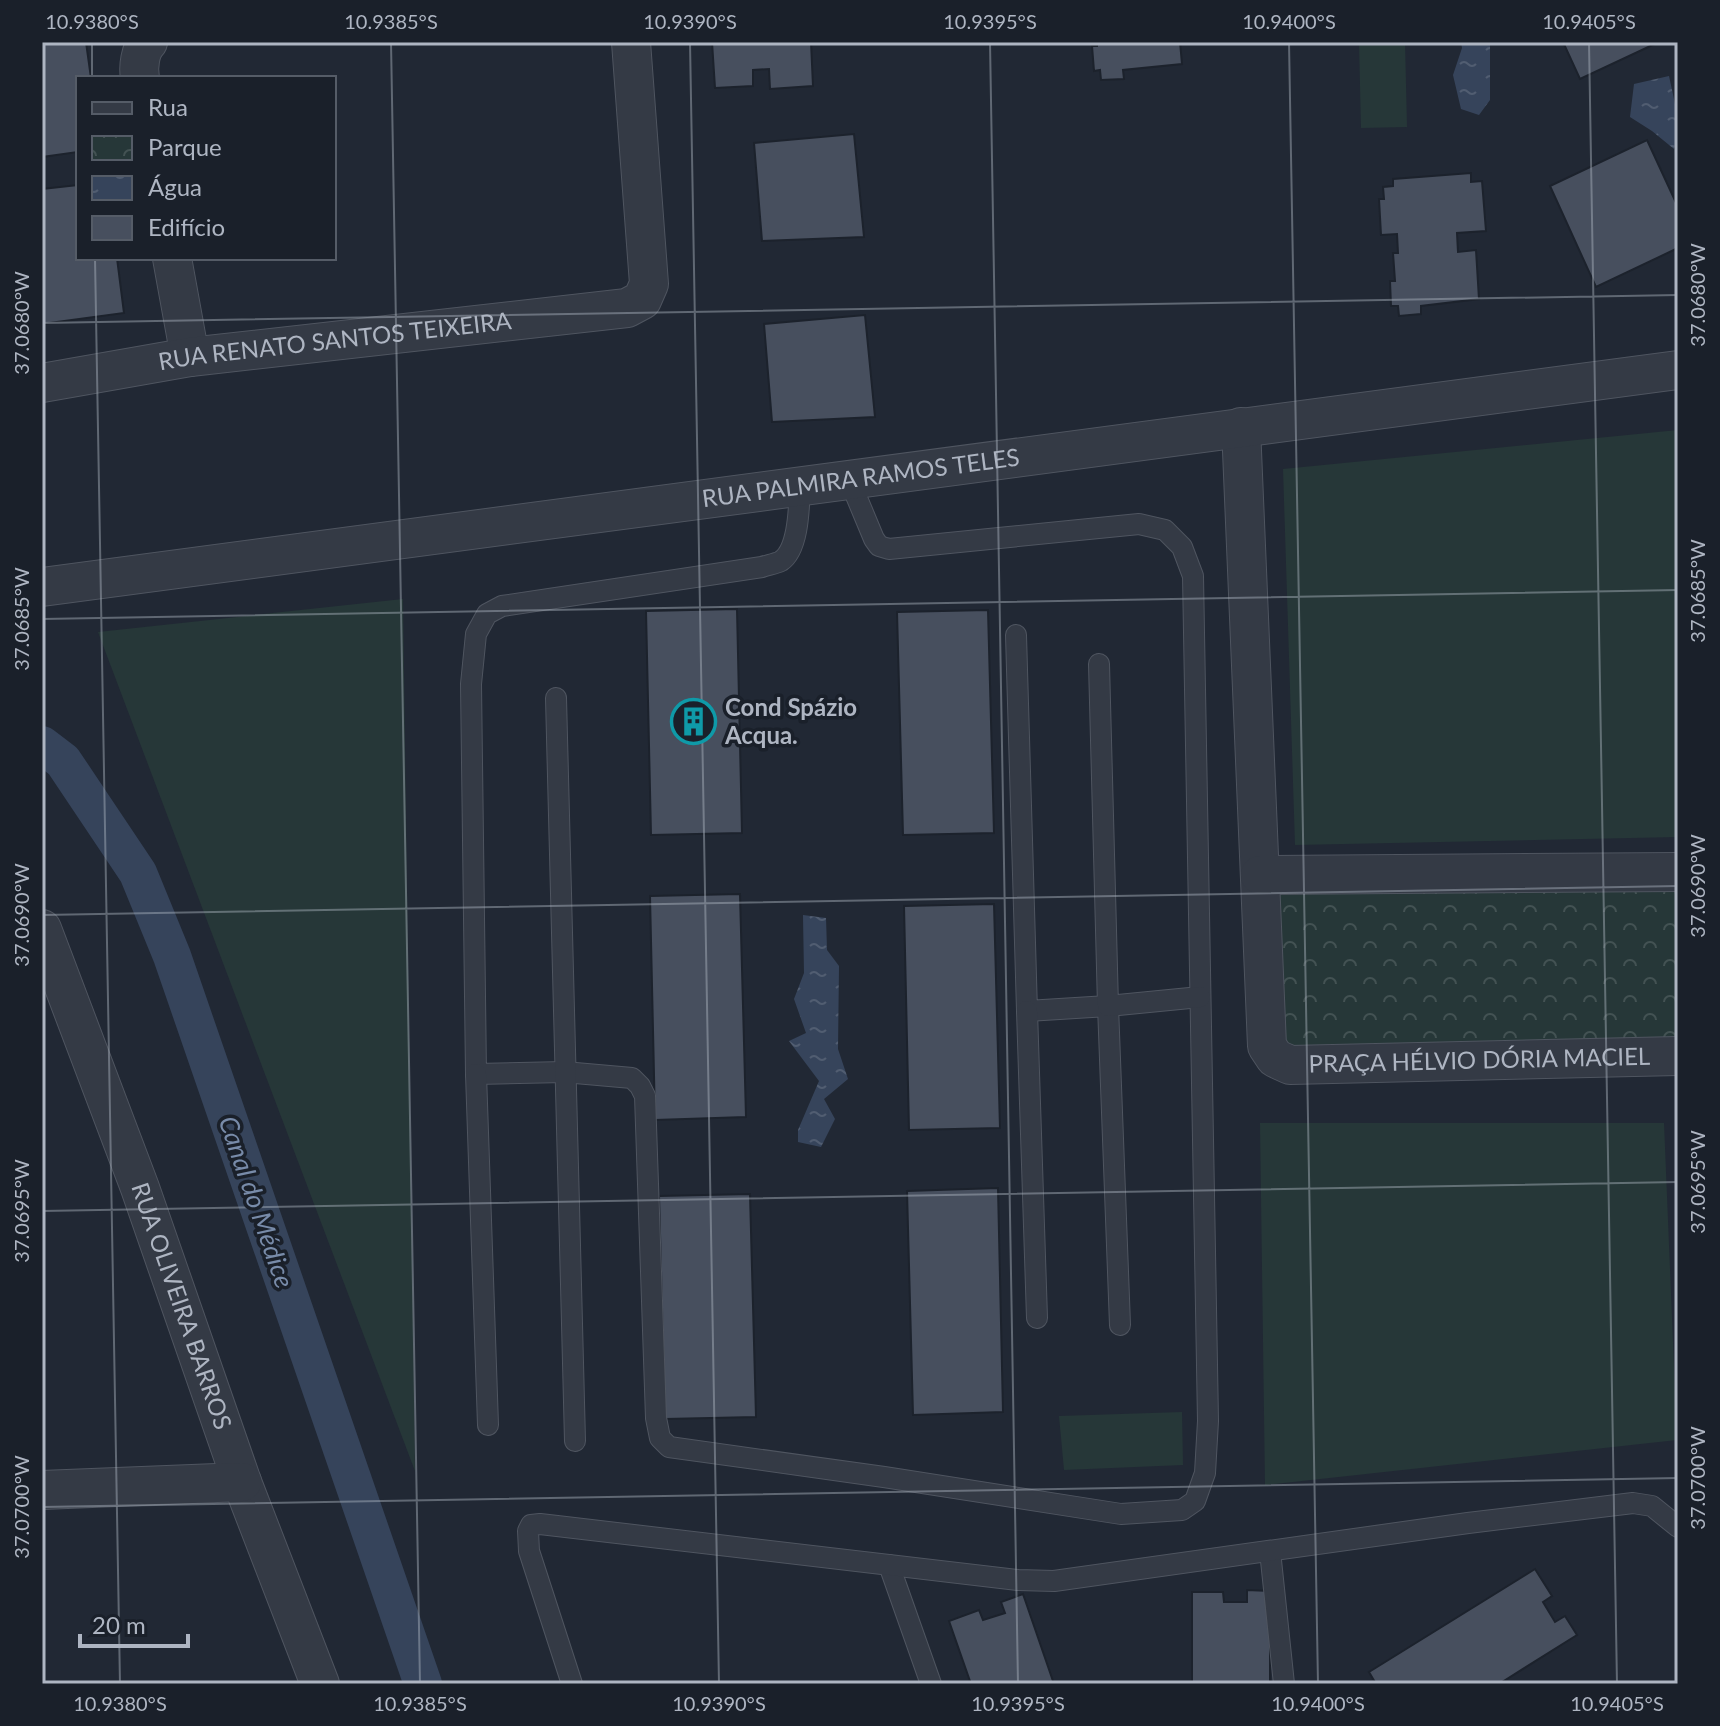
<svg xmlns="http://www.w3.org/2000/svg" width="1720" height="1726" viewBox="0 0 1720 1726" font-family="Lato,sans-serif">
<defs>
<pattern id="park-crowns" width="20" height="18" patternUnits="userSpaceOnUse" patternTransform="scale(2)"><rect width="20" height="18" fill="#263738"/><path d="M2 6a3 3 0 1 1 6 0M12 15a3 3 0 1 1 6 0" fill="none" stroke="#435253"/></pattern>
<pattern id="water-ripples" width="26" height="14" patternUnits="userSpaceOnUse" patternTransform="scale(2)"><rect width="26" height="14" fill="#36445b"/><path d="M2 4q2-2 4 0t4 0M15 11q2-2 4 0t4 0" fill="none" stroke="#515d71"/></pattern>
</defs>
<rect width="100%" height="100%" fill="#212834"/>
<g fill="#263738">
<path d="M1359 42H1405L1407 127 1361 128Z"/>
<path d="M1678 430V837L1295 845 1283 469Z"/>
<path d="M403 599 415 1471 98 632Z"/>
<path d="M1260 1123H1664L1677 1440 1265 1485Z"/>
<path d="M1182 1412 1183 1465 1064 1470 1059 1416Z"/>
</g>
<path fill="url(#park-crowns)" d="M1678 879V1046L1294 1056 1275 1040 1269 880Z"/>
<g fill="url(#water-ripples)">
<path d="M1461 42H1490V100L1479 115 1461 109 1453 75 1462 48Z"/>
<path d="M1669 76C1674 100 1682 126 1674 149L1652 131 1630 117 1634 84Z"/>
<path d="M803 915 826 918 827 950 839 966 838 1049 848 1079 824 1099 835 1119 821 1147 798 1142V1130L819 1081 789 1041 806 1033 794 999 804 973Z"/>
</g>
<g fill="none" stroke-linecap="round" stroke-linejoin="round">
<path stroke="#36445b" stroke-width="38" d="M42 745 63 761 138 873 172 956 423 1684"/>
</g>
<g fill="#474f5e" stroke="#1c222c" stroke-width="2">
<path d="M42 42H86L91 78H78V152L42 157Z"/>
<path d="M712 42H811L813 86 770 89 769 69 753 70V86L715 88Z"/>
<path d="M1097 42H1180L1182 64 1123 70 1124 79 1101 80 1100 70 1094 71 1092 46H1097Z"/>
<path d="M1563 42H1659L1580 79Z"/>
<path d="M854 134 864 237 762 241 754 143Z"/>
<path d="M1647 140 1678 207V248L1596 287 1550 186Z"/>
<path d="M1471 173V182L1482 181 1486 231 1457 233 1458 252 1476 250 1479 299 1421 306V314L1399 316 1398 306H1391L1390 281H1395L1393 253H1398L1397 234 1381 235 1379 199H1384L1383 187 1393 186V179Z"/>
<path d="M78 185V258H117L124 313 42 324V189Z"/>
<path d="M865 315 875 417 772 422 764 324Z"/>
<path d="M737 609 742 833 651 835 646 611Z"/>
<path d="M988 610 994 833 903 835 897 612Z"/>
<path d="M740 894 746 1117 655 1120 650 896Z"/>
<path d="M994 904 1000 1128 909 1130 904 906Z"/>
<path d="M998 1188 1003 1412 913 1415 907 1191Z"/>
<path d="M750 1194 756 1417 665 1419 659 1196Z"/>
<path d="M1535 1569 1552 1596 1543 1602 1555 1622 1565 1616 1577 1635 1499 1684H1376L1369 1672Z"/>
<path d="M1247 1590 1270 1591V1684H1192V1592H1223L1224 1602H1247Z"/>
<path d="M1023 1594 1054 1684H971L949 1621 979 1610 983 1620 1005 1613 1001 1602Z"/>
</g>
<g fill="none" stroke-linecap="round" stroke-linejoin="round">
<defs>
<g id="service">
<path d="M800 486C799 506 799 549 781 561 775 564 767 565 762 567L502 606 487 614 476 634 471 684 476 1074 564 1072 632 1078 640 1086 645 1096 656 1418 660 1438 669 1447 884 1477 1121 1514 1182 1510 1195 1501 1205 1473 1208 1421 1193 576 1182 547 1165 530 1139 524 889 549 879 546 874 539 849 479"/>
<path d="M1016 635 1027 1011 1108 1006 1120 1325"/>
<path d="M1099 664 1108 1006 1200 997"/>
<path d="M556 698 575 1441"/>
<path d="M1027 1011 1037 1318"/>
<path d="M476 1074 488 1425"/>
<path d="M1270 1551 1284 1684"/>
<path d="M889 1565 931 1684"/>
<path d="M572 1684 529 1551 528 1531 531 1525 540 1524 1018 1580 1054 1581 1468 1523 1633 1503 1652 1506 1678 1527"/>
</g>
<g id="minor">
<path d="M140 78C138 67 140 50 148 42"/>
<path d="M172 258 190 357"/>
<path id="s1" d="M42 383 190 357 627 308 642 300 649 284 631 42"/>
<path id="s2" d="M1241 427 1267 1046 1275 1058 1290 1065 1678 1056"/>
<path id="s3" d="M42 587 1678 370"/>
<path d="M1260 875 1678 872"/>
<path id="s4" d="M42 929 140 1188 242 1482 320 1684"/>
<path d="M42 1490 242 1482"/>
</g>
</defs>
<use href="#service" stroke="#4f5560" stroke-width="22"/>
<use href="#minor" stroke="#4f5560" stroke-width="40"/>
<use href="#service" stroke="#343a45" stroke-width="20"/>
<use href="#minor" stroke="#343a45" stroke-width="38"/>
</g>
<path fill="none" stroke="#aeb5c2" stroke-width="2" stroke-opacity="0.45" d="M92 42V78M391 42 420 1684M690 42 719 1684M990 42 1018 1684M1289 42 1318 1684M1589 42 1617 1684M95 258 120 1684M42 323 1678 295M42 619 1678 590M42 915 1678 886M42 1211 1678 1182M42 1507 1678 1478"/>
<defs>
<symbol id="building-ring" viewBox="-11 -11 22 22"><circle r="9.5" fill="#1a202a" stroke="#0f9aa8" stroke-width="1.5"/><path d="M-4-6H4V6H1V3H-1V6H-4ZM-2.5-4.3h1.7v1.8h-1.7ZM.8-4.3h1.7v1.8H.8ZM-2.5-1h1.7V.8h-1.7ZM.8-1h1.7V.8H.8Z" fill="#0f9aa8"/></symbol>
</defs>
<g fill-rule="evenodd">
<use href="#building-ring" x="668" y="696" width="51" height="51"/>
</g>
<g text-anchor="middle" stroke-width="7" stroke-linejoin="round" paint-order="stroke">
<g font-size="24" fill="#aeb5c2" stroke="#1a202a">
<text dy="8" stroke="none"><textPath href="#s1" startOffset="296">RUA RENATO SANTOS TEIXEIRA</textPath></text>
<text dy="8" stroke="none"><textPath href="#s3" startOffset="826">RUA PALMIRA RAMOS TELES</textPath></text>
<text dy="8" stroke="none"><textPath href="#s2" startOffset="840">PRAÇA HÉLVIO DÓRIA MACIEL</textPath></text>
<text dy="8" stroke="none"><textPath href="#s4" startOffset="402">RUA OLIVEIRA BARROS</textPath></text>
</g>
<g font-size="24" font-weight="bold" fill="#aeb5c2" stroke="#1a202a" text-anchor="start">
<text x="725" y="716">Cond Spázio<tspan x="725" dy="28">Acqua.</tspan></text>
</g>
<g font-size="26" font-style="italic" fill="#788ba9" stroke="#1a202a">
<text transform="translate(256 1202) rotate(71)" y="9">Canal do Médice</text>
</g>
</g>
<rect width="1720" height="1726" fill="none" stroke="#1a202a" stroke-width="88"/>
<rect x="76" y="76" width="260" height="184" fill="#1a202a" stroke="#555c67" stroke-width="2"/>
<rect x="92" y="102" width="40" height="12" fill="#343a45" stroke="#555c67" stroke-width="2"/>
<text x="148" y="116" font-size="24" fill="#aeb5c2">Rua</text>
<rect x="92" y="136" width="40" height="24" fill="url(#park-crowns)" stroke="#555c67" stroke-width="2"/>
<text x="148" y="156" font-size="24" fill="#aeb5c2">Parque</text>
<rect x="92" y="176" width="40" height="24" fill="url(#water-ripples)" stroke="#555c67" stroke-width="2"/>
<text x="148" y="196" font-size="24" fill="#aeb5c2">Água</text>
<rect x="92" y="216" width="40" height="24" fill="#474f5e" stroke="#555c67" stroke-width="2"/>
<text x="148" y="236" font-size="24" fill="#aeb5c2">Edifício</text>
<path d="M80 1634v12h108v-12" fill="none" stroke="#aeb5c2" stroke-width="4"/>
<text x="92" y="1634" font-size="24" fill="#aeb5c2" stroke="#1a202a" stroke-width="6" paint-order="stroke">20 m</text>
<rect x="44" y="44" width="1632" height="1638" fill="none" stroke="#aeb5c2" stroke-width="3"/>
<g font-size="20" text-anchor="middle" fill="#aeb5c2">
<text x="92" y="29">10.9380°S</text>
<text x="391" y="29">10.9385°S</text>
<text x="690" y="29">10.9390°S</text>
<text x="990" y="29">10.9395°S</text>
<text x="1289" y="29">10.9400°S</text>
<text x="1589" y="29">10.9405°S</text>
<text transform="translate(1698 295) rotate(-90)" y="7">37.0680°W</text>
<text transform="translate(22 323) rotate(-90)" y="7">37.0680°W</text>
<text transform="translate(1698 591) rotate(-90)" y="7">37.0685°W</text>
<text transform="translate(22 619) rotate(-90)" y="7">37.0685°W</text>
<text transform="translate(1698 886) rotate(-90)" y="7">37.0690°W</text>
<text transform="translate(22 915) rotate(-90)" y="7">37.0690°W</text>
<text transform="translate(1698 1182) rotate(-90)" y="7">37.0695°W</text>
<text transform="translate(22 1211) rotate(-90)" y="7">37.0695°W</text>
<text transform="translate(1698 1478) rotate(-90)" y="7">37.0700°W</text>
<text transform="translate(22 1507) rotate(-90)" y="7">37.0700°W</text>
<text x="120" y="1711">10.9380°S</text>
<text x="420" y="1711">10.9385°S</text>
<text x="719" y="1711">10.9390°S</text>
<text x="1018" y="1711">10.9395°S</text>
<text x="1318" y="1711">10.9400°S</text>
<text x="1617" y="1711">10.9405°S</text>
</g>
</svg>
